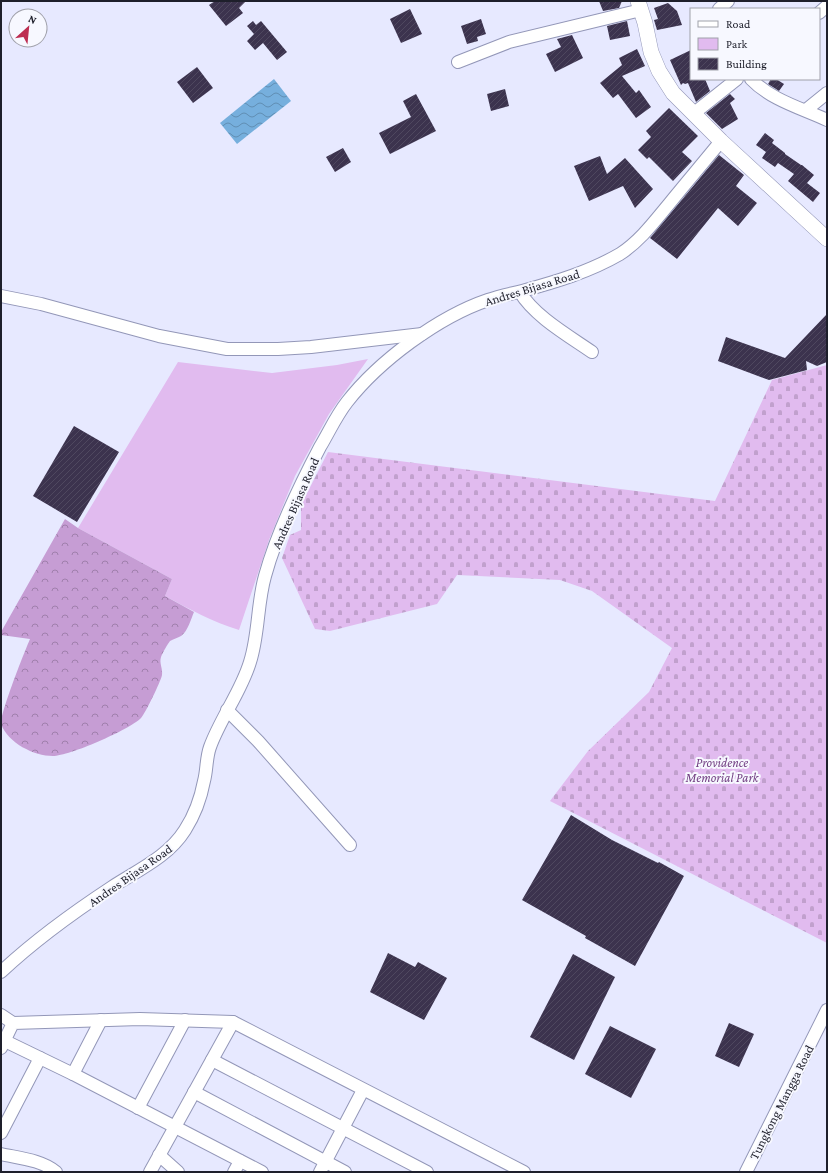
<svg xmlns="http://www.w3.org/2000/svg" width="828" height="1173" viewBox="0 0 828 1173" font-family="'Crimson Pro',serif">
<defs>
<pattern id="forest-crowns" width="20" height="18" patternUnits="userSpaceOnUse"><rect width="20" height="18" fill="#c69dd4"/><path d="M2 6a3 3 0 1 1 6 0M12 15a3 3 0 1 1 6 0" fill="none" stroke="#a07fac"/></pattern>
<pattern id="cemetery-stones" width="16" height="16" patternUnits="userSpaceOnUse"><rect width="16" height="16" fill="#e1bbef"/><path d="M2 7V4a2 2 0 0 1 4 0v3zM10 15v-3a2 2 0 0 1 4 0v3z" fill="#c1a0cd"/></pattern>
<pattern id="water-waves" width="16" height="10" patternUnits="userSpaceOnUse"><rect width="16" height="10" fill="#76afdd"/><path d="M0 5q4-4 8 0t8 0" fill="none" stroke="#608eb3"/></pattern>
<pattern id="building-hatch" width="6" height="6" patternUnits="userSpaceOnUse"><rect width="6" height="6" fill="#3c334e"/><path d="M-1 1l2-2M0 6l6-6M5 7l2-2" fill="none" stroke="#4f485f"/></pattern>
</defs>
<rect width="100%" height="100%" fill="#e7e9ff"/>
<path fill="#e1bbef" d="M368 359 329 414 295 476 269 540 239 630C213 622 189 609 165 596L172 579 78 528 178 362 272 373 337 365Z"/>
<path fill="url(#forest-crowns)" d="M65 519 78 528 172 579 165 596 194 612C191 619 188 631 181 636 178 638 173 639 170 641 167 645 163 652 161 657 159 663 163 669 162 675 161 681 145 714 141 718 129 730 69 756 53 756 34 756 8 743 1 724 0 714 24 653 30 639L1 635V632Z"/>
<path fill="url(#cemetery-stones)" d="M827 365V943L550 801 588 751 649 692 672 648 592 591 560 580 457 575 437 604 330 631 315 629 282 558 290 535 301 530V505L328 452 715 501 772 380Z"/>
<path fill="url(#water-waves)" d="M274 79 291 101 237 144 220 123Z"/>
<g fill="url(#building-hatch)">
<path d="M215 1H246L239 8 243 13 226 26 209 5Z"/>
<path d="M599 1H622L619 8 603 11Z"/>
<path d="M668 3 677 11 682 25 657 30 654 20 658 19 654 8Z"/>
<path d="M410 9 422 34 401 43 390 19Z"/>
<path d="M481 19 486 34 477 37 478 41 467 44 461 26Z"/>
<path d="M253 21 256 25 261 21 287 52 277 60 263 43 255 50 247 41 254 34 247 26Z"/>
<path d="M627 21 630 36 610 40 607 26Z"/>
<path d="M572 35 583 58 555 72 546 54 561 47 557 39Z"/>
<path d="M637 49 645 66 622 76 636 93 639 90 651 107 636 118 618 94 613 98 600 83 622 65 619 58Z"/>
<path d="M691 50V79H705L710 91 696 102 688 83 685 84 683 83 681 85 670 60Z"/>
<path d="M197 67 213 88 193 103 177 82Z"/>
<path d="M771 79H776L784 84 779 91 768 84Z"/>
<path d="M505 89 509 106 491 111 487 94Z"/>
<path d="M416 94 436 131 390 154 379 133 411 117 403 101Z"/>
<path d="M730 94 735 99 730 103 738 119 722 129 706 113Z"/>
<path d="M669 108 698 136 682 152 692 161 673 181 649 157 647 159 638 150 651 137 646 131Z"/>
<path d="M765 133 774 140 772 143 785 153V154L801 165H802L814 175 807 183 820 193 813 202 788 181 794 174 778 163 775 167 762 158 766 152 756 145Z"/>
<path d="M343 148 351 162 335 172 326 157Z"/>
<path d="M719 155 744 175 736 186 757 203 738 226 718 208 677 259 650 238Z"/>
<path d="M600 156 607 174 625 158 653 189 635 208 623 186 589 201 574 166Z"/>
<path d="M827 314V362L817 366 806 361 807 370 769 380 718 361 726 337 785 358Z"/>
<path d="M74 426 119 452 77 522 33 496Z"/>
<path d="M571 815 612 840 658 863 659 862 684 876 635 966 585 938 586 936 522 900Z"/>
<path d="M388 953 415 967 418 962 447 978 424 1020 370 992Z"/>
<path d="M573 954 615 977 574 1060 530 1037Z"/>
<path d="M729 1023 754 1034 739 1067 715 1056Z"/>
<path d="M610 1026 656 1049 631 1098 585 1074Z"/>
</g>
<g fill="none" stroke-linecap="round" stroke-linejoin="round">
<defs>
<g id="minor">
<path d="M719 9 728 1"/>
<path d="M819 13 827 6"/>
<path d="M458 62 509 42 641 10"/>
<path d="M751 79C771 100 801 108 827 120"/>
<path d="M806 110 827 93"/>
<path d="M693 114 737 79"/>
<path d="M520 292C534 316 569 336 592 352"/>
<path d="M1 296 41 304 159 336 227 349H278L311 347 422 334"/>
<path d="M227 710 258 741 350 845"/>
<path d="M1 972C35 940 74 912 112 887 138 870 168 857 185 830 194 816 201 797 204 781 207 770 206 758 210 747 221 717 241 692 250 662 259 634 257 604 265 576 277 532 299 487 320 447 329 432 336 416 347 402 379 361 438 317 488 300 499 296 510 294 522 291 555 282 589 272 620 254 640 241 654 222 669 204 686 183 704 162 721 141"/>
<path d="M1 1015 13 1023"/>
<path d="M5 1041 73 1074 262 1172"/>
<path d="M1 1048 13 1023 140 1019 233 1022 524 1172"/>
<path d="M212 1060 427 1172"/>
<path d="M73 1074 101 1020"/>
<path d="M194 1092 345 1172"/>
<path d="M138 1108 185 1020"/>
<path d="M1 1133 40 1058"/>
<path d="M1 1154C19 1158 42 1160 56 1172"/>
<path d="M159 1155 178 1172"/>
<path d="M150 1172 233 1022"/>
<path d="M234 1172 240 1161"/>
<path d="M320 1172 363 1090"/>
<path d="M746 1172 827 1010"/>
</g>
<path id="major" d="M638 1 645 23 651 52 659 71 673 93 721 141 827 239"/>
</defs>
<use href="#minor" stroke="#9397b8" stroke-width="14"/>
<use href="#major" stroke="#9397b8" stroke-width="16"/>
<use href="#minor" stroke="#fff" stroke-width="12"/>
<use href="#major" stroke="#fff" stroke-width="15"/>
</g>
<g text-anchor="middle" stroke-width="4" stroke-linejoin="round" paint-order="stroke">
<g font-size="13" fill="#1e1f2b" stroke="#f7f8ff">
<text transform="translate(532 287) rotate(-17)" y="5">Andres Bijasa Road</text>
<text transform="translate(295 503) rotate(-66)" y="5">Andres Bijasa Road</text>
<text transform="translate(130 875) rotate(-35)" y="5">Andres Bijasa Road</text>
<text transform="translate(781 1102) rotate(-63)" y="5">Tungkong Mangga Road</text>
</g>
<g font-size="13" font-style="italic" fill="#723f83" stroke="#f7f8ff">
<text x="722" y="767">Providence<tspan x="722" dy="15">Memorial Park</tspan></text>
</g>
</g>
<rect width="828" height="1173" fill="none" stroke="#1e1f2b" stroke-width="4"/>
<rect x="690" y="8" width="130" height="72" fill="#f7f8ff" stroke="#a0a1aa"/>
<rect x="698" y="21" width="20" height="6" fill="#ffffff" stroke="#a0a1aa"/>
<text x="726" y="28" font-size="12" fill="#1e1f2b">Road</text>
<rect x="698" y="38" width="20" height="12" fill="#e1bbef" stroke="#a0a1aa"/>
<text x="726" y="48" font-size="12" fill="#1e1f2b">Park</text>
<rect x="698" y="58" width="20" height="12" fill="url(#building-hatch)" stroke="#a0a1aa"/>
<text x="726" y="68" font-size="12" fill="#1e1f2b">Building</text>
<g transform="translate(28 28) rotate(27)"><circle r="19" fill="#f7f8ff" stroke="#a0a1aa"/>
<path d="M0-3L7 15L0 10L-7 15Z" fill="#bd2d51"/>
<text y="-6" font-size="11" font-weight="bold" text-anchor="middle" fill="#1e1f2b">N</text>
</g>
</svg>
